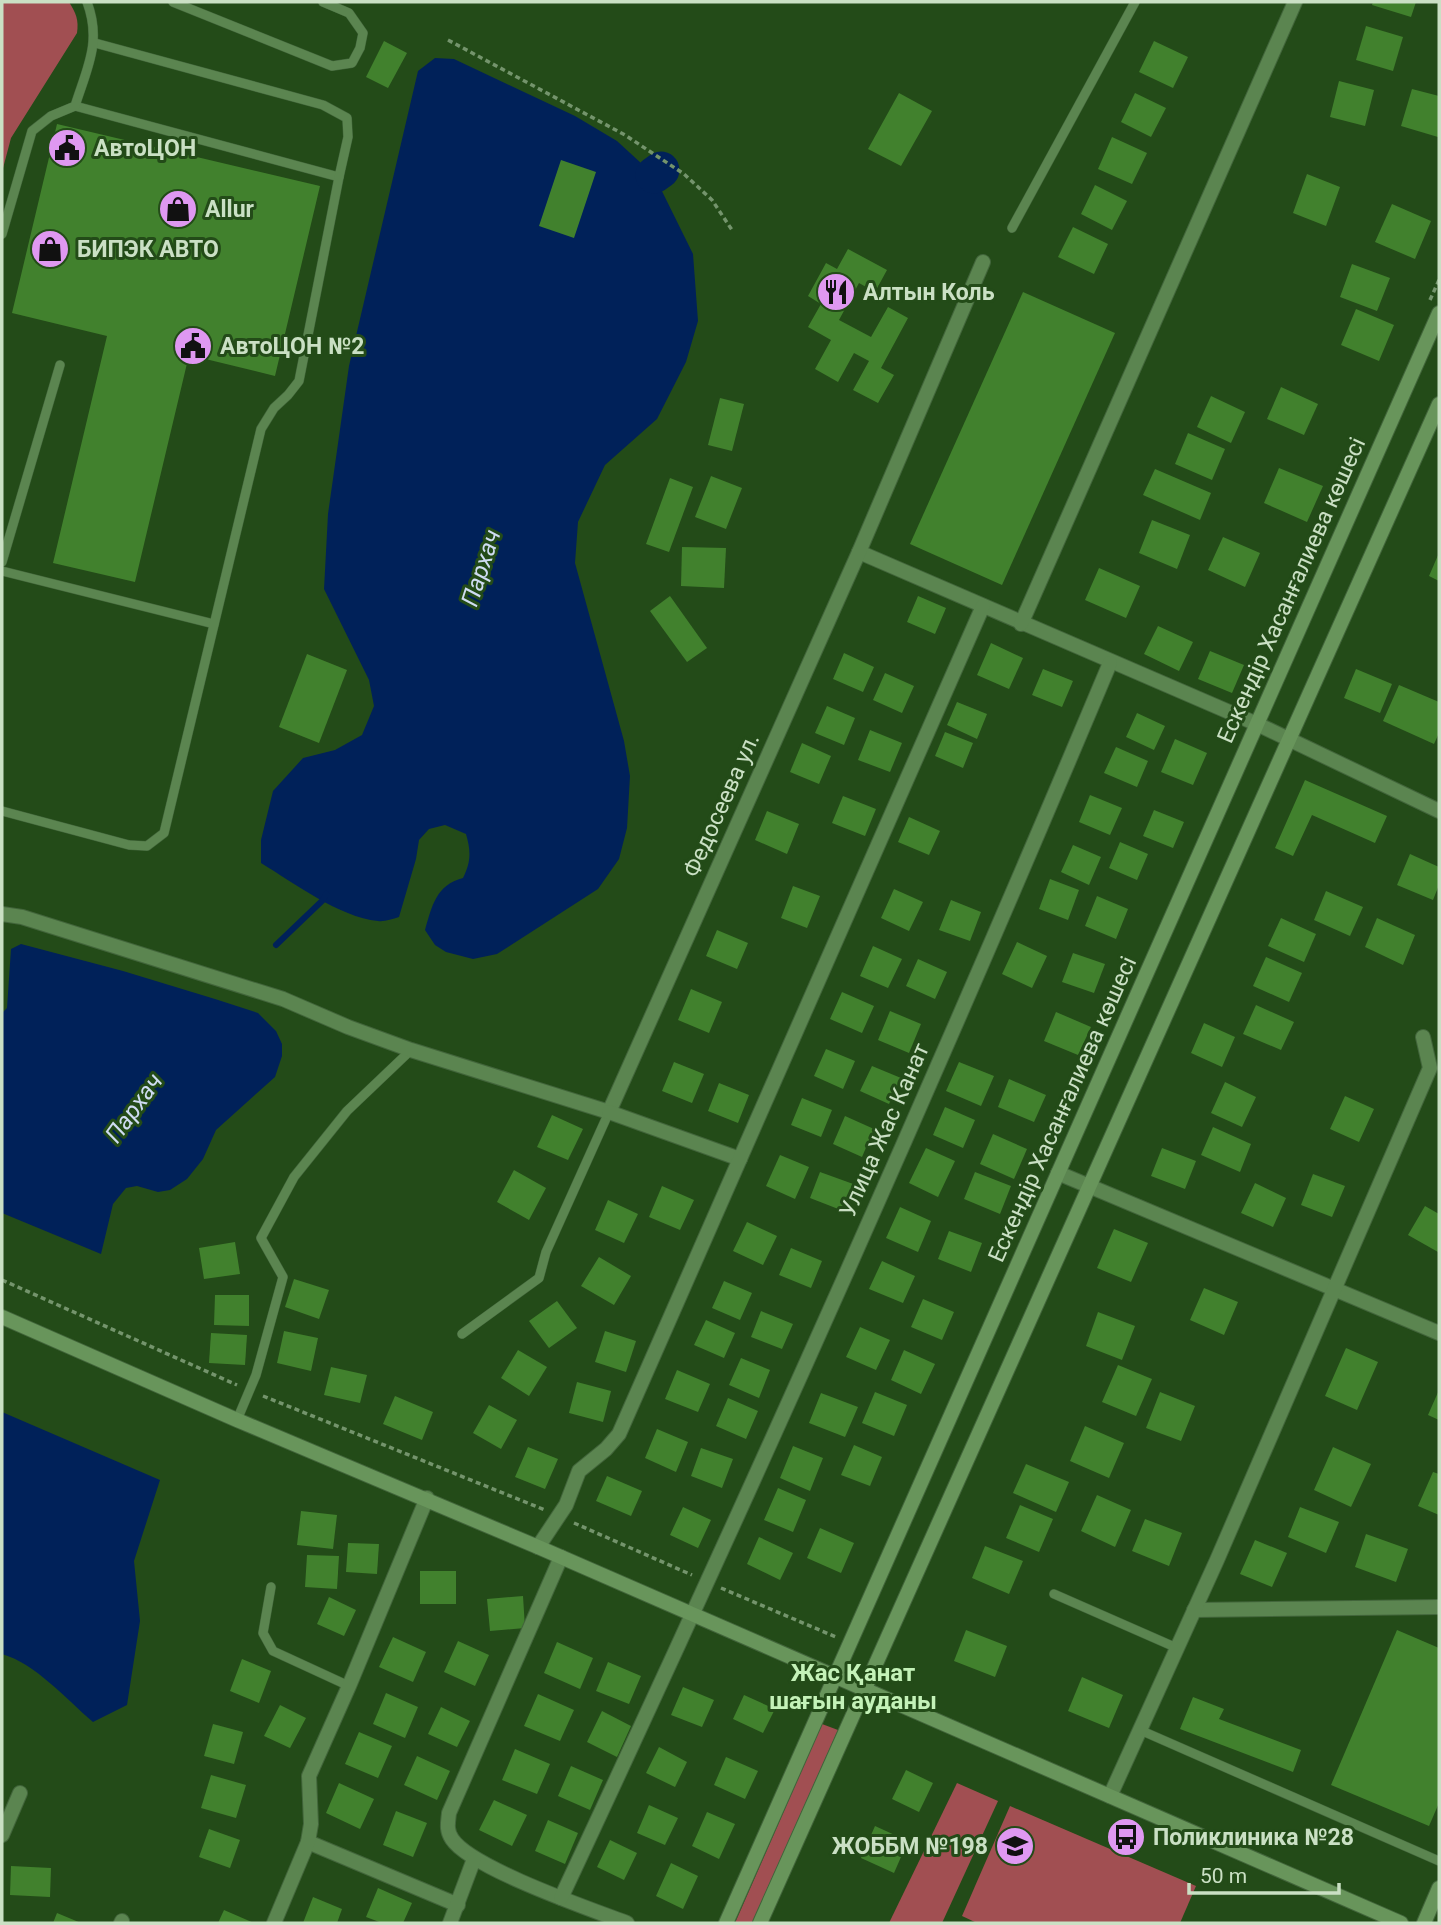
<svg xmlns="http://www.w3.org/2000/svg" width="1441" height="1925" viewBox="0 0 1441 1925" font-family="Roboto,sans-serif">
<rect width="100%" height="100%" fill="#234b18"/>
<g fill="#a14f52">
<path d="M2 2H69C76 13 79 20 77 33L11 138 2 172Z"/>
<path d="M822 1724 838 1730 752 1923H735Z"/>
<path d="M957 1783 998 1801 942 1923H889Z"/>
<path d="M1010 1806 1196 1886 1180 1923H977L962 1916Z"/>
</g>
<g fill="#002159">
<path d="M435 58 454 59 575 116 617 141 654 175 693 254 698 321 686 362 657 419 605 465 578 522 575 563 624 741 630 776 627 828 619 859 598 889 497 954 473 959 446 952 435 945 425 930C432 906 436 885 463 878 471 862 471 851 466 834L445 825 429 829 419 840 416 859 399 917C392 919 384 922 378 921 339 917 294 883 261 863V840L273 791 303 758 335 750 362 735 374 706 369 680 324 589 328 514 349 366 418 71Z"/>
<path d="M21 944 123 971 215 999 258 1013 276 1031 282 1044V1056L275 1077 216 1130 203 1159 187 1179 170 1190 158 1192 137 1186 126 1188 113 1204 101 1254 2 1213V1013L7 1008 11 949Z"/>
<path d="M2 1412 160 1480 134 1561 140 1621 127 1705 93 1722C66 1699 36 1664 2 1654Z"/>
</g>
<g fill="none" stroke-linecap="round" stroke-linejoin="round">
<path stroke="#002159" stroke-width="6" d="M276 945 323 900 326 894"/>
<path stroke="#002159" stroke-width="37" d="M654 175 661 170"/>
</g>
<g fill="#41812d">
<path d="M1373 2H1416L1411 17 1372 5Z"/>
<path d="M1366 26 1403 37 1393 71 1356 60Z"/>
<path d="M384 41 407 53 388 88 366 77Z"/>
<path d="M1154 41 1188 57 1173 88 1139 72Z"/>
<path d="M1339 81 1374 90 1365 126 1330 117Z"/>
<path d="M1412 89 1439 96 1438 137 1401 126Z"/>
<path d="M899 93 932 111 901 166 868 149Z"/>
<path d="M1135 93 1166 108 1151 137 1121 122Z"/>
<path d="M57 124 320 186 275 376 189 355 135 582 53 563 107 336 12 313Z"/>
<path d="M1112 137 1147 153 1132 184 1098 169Z"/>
<path d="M561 160 596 172 574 238 539 226Z"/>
<path d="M1307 174 1340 187 1326 226 1293 213Z"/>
<path d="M1095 185 1127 201 1112 230 1081 214Z"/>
<path d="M1392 204 1431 221 1415 259 1375 242Z"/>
<path d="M1073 227 1108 244 1094 274 1058 257Z"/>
<path d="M848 249 887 270 875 292 859 283 839 320 871 337 888 307 908 318 881 368 894 375 878 403 853 390 869 361 854 353 838 382 815 369 831 340 808 327 821 304 808 296 826 263 837 269Z"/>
<path d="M1352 264 1390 278 1377 311 1340 297Z"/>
<path d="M1023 292 1115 333 1002 585 910 544Z"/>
<path d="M1356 309 1394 325 1379 361 1341 345Z"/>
<path d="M1281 387 1318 404 1304 435 1267 419Z"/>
<path d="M1211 396 1245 412 1231 443 1197 427Z"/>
<path d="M720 398 744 404 732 451 708 445Z"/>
<path d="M1188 433 1225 449 1212 480 1175 464Z"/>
<path d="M1279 468 1323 486 1307 522 1264 503Z"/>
<path d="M1155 469 1211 493 1200 520 1143 495Z"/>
<path d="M711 476 742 488 726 529 695 517Z"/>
<path d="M670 478 693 487 669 552 646 544Z"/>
<path d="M1152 520 1190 535 1177 569 1139 553Z"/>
<path d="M1223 537 1260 553 1245 587 1208 570Z"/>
<path d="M682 547 726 548 724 588 681 586Z"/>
<path d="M1439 553V581L1429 576Z"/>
<path d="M1099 568 1140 586 1126 618 1085 600Z"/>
<path d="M670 596 707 648 687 662 650 611Z"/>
<path d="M918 596 946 608 935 634 907 622Z"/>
<path d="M1158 626 1193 642 1179 671 1144 654Z"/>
<path d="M991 643 1023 658 1009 689 977 675Z"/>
<path d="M1210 651 1244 665 1232 693 1198 679Z"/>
<path d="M844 653 874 667 863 692 833 679Z"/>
<path d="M307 654 347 670 319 743 279 727Z"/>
<path d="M1043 669 1073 681 1062 707 1032 695Z"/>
<path d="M1356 669 1392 684 1380 713 1344 698Z"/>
<path d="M885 673 914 686 902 713 873 700Z"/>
<path d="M1399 685 1439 702V733L1434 744 1383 721Z"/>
<path d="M957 702 987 714 977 739 947 725Z"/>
<path d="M827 706 855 718 844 745 815 733Z"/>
<path d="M1137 713 1165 726 1154 750 1126 737Z"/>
<path d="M870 730 902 743 890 772 858 760Z"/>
<path d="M945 732 973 743 963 768 935 756Z"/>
<path d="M1175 739 1207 753 1193 785 1161 772Z"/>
<path d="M802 743 831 756 819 784 790 772Z"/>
<path d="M1116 747 1148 761 1137 787 1104 773Z"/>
<path d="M1305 780 1387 816 1375 843 1312 815 1293 856 1275 848Z"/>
<path d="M1090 795 1122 808 1110 835 1079 822Z"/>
<path d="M843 796 876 809 865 836 832 823Z"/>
<path d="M1154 810 1184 822 1173 848 1143 836Z"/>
<path d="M767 811 799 824 787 854 755 840Z"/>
<path d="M909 817 940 831 929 855 898 842Z"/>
<path d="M1120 842 1148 854 1137 880 1109 868Z"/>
<path d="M1073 845 1101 857 1089 885 1061 872Z"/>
<path d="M1410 854 1439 867V885L1433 900 1397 885Z"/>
<path d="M1050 879 1079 890 1068 920 1039 909Z"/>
<path d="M793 886 820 896 807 928 781 918Z"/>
<path d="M894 889 923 902 909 931 881 918Z"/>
<path d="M1326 891 1363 907 1350 936 1314 920Z"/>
<path d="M1097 896 1128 909 1116 939 1085 926Z"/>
<path d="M951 900 981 912 970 941 939 930Z"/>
<path d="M1281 918 1316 934 1304 962 1268 946Z"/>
<path d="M1377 918 1415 935 1403 965 1365 947Z"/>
<path d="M717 930 748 943 737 969 706 956Z"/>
<path d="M1017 942 1047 956 1032 988 1002 974Z"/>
<path d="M873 946 902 959 888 988 860 976Z"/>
<path d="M1073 953 1105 964 1094 993 1062 982Z"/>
<path d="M1266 957 1302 973 1289 1002 1253 986Z"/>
<path d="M918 959 947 972 935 999 906 986Z"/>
<path d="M691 989 722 1002 709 1033 678 1020Z"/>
<path d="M842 992 874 1006 862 1033 830 1019Z"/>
<path d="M1256 1005 1294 1022 1281 1050 1243 1034Z"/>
<path d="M890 1011 921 1024 909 1053 878 1040Z"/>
<path d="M1056 1012 1091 1027 1078 1055 1044 1041Z"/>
<path d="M1204 1023 1235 1037 1222 1067 1191 1053Z"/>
<path d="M826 1049 855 1061 843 1089 814 1076Z"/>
<path d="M674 1062 704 1074 692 1103 662 1091Z"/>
<path d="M959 1062 994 1076 981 1106 946 1091Z"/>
<path d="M872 1066 901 1078 889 1104 860 1091Z"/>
<path d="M1009 1079 1046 1095 1034 1122 998 1107Z"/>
<path d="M1225 1082 1256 1097 1242 1127 1211 1113Z"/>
<path d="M719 1083 749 1095 738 1123 708 1111Z"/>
<path d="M1345 1096 1374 1109 1359 1142 1330 1129Z"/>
<path d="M802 1098 832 1110 821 1137 791 1125Z"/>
<path d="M945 1107 975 1120 963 1148 933 1135Z"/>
<path d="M552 1115 583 1129 568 1160 537 1147Z"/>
<path d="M845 1116 874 1129 862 1157 833 1144Z"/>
<path d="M1213 1127 1251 1144 1240 1172 1201 1155Z"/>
<path d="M993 1134 1027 1149 1014 1179 980 1164Z"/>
<path d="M926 1148 955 1161 938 1197 909 1183Z"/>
<path d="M1162 1148 1196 1161 1185 1189 1151 1176Z"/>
<path d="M780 1155 809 1167 795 1199 766 1186Z"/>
<path d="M514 1170 546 1188 529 1220 497 1202Z"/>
<path d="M820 1172 856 1185 846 1212 810 1198Z"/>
<path d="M975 1172 1011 1186 1000 1214 964 1199Z"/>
<path d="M1313 1174 1345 1186 1332 1217 1301 1205Z"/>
<path d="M1255 1183 1286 1198 1273 1227 1241 1213Z"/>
<path d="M662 1186 694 1200 680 1230 649 1217Z"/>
<path d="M608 1200 638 1214 624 1243 595 1230Z"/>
<path d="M1425 1206 1439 1214 1438 1252 1408 1235Z"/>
<path d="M900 1207 931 1221 918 1252 886 1238Z"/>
<path d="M747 1222 777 1236 763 1265 733 1251Z"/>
<path d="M1114 1229 1148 1243 1131 1282 1097 1268Z"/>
<path d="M949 1231 982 1243 971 1272 938 1259Z"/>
<path d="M235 1242 240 1274 204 1279 199 1248Z"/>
<path d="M791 1248 822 1261 811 1288 779 1275Z"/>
<path d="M599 1257 631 1276 614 1305 581 1286Z"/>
<path d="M882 1261 915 1276 903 1303 869 1289Z"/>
<path d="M294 1279 329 1290 319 1319 285 1307Z"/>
<path d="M724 1281 752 1293 740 1320 712 1308Z"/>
<path d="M1204 1288 1238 1302 1224 1335 1190 1320Z"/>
<path d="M215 1295H249V1326L214 1325Z"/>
<path d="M923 1299 954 1312 942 1340 911 1327Z"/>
<path d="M557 1301 577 1328 549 1348 529 1321Z"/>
<path d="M761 1311 793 1324 782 1349 751 1337Z"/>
<path d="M1098 1312 1135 1326 1122 1360 1086 1346Z"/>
<path d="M706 1320 735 1333 724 1358 694 1345Z"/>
<path d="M860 1327 890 1340 876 1370 846 1357Z"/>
<path d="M284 1331 318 1338 311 1371 277 1363Z"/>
<path d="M605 1331 636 1341 626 1372 595 1362Z"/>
<path d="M211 1333 247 1335 245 1365 209 1363Z"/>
<path d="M1346 1348 1378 1362 1357 1410 1325 1396Z"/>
<path d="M518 1350 547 1367 529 1396 501 1378Z"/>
<path d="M904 1350 935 1364 921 1394 891 1380Z"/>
<path d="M741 1358 770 1370 759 1398 729 1385Z"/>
<path d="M1118 1365 1152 1379 1136 1416 1102 1402Z"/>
<path d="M331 1367 367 1375 360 1403 324 1395Z"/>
<path d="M677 1370 710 1384 698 1412 665 1399Z"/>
<path d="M577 1382 611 1391 603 1422 569 1413Z"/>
<path d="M1439 1390V1420L1428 1415Z"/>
<path d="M875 1392 907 1405 894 1436 862 1423Z"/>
<path d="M1160 1392 1195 1406 1181 1441 1146 1428Z"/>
<path d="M821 1393 858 1407 845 1437 809 1423Z"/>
<path d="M395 1396 433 1412 422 1440 383 1424Z"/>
<path d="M728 1398 758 1411 746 1439 716 1426Z"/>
<path d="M489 1405 517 1420 501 1449 473 1433Z"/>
<path d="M1085 1426 1124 1443 1109 1478 1070 1461Z"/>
<path d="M657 1429 688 1442 676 1472 645 1458Z"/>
<path d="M854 1445 882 1457 870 1486 841 1475Z"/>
<path d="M793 1446 823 1458 810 1491 780 1478Z"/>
<path d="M528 1447 558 1459 545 1489 515 1477Z"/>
<path d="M1333 1447 1371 1464 1351 1507 1314 1490Z"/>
<path d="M701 1448 733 1459 722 1488 691 1476Z"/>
<path d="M1026 1464 1069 1482 1056 1512 1013 1493Z"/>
<path d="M1433 1472 1439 1474V1515L1418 1506Z"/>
<path d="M607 1476 642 1491 631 1516 596 1501Z"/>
<path d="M778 1488 806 1500 793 1532 764 1520Z"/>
<path d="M1097 1495 1131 1510 1115 1547 1081 1531Z"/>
<path d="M1020 1505 1053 1519 1039 1552 1006 1538Z"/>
<path d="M683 1507 711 1520 698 1548 670 1535Z"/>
<path d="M1300 1507 1339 1522 1326 1553 1288 1537Z"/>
<path d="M301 1511 337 1515 333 1549 297 1545Z"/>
<path d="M1145 1519 1182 1533 1169 1566 1132 1551Z"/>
<path d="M820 1528 854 1543 841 1573 807 1558Z"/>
<path d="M1366 1534 1408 1549 1396 1582 1355 1567Z"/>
<path d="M759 1537 793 1553 780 1580 747 1564Z"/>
<path d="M1255 1540 1287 1553 1272 1587 1240 1574Z"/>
<path d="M348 1543 379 1544 377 1574 346 1572Z"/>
<path d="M985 1546 1023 1561 1009 1594 972 1578Z"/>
<path d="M307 1555 339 1556 337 1589 305 1587Z"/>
<rect x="420" y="1571" width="36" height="33"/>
<path d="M523 1596 525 1628 490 1631 487 1599Z"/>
<path d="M329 1597 356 1610 344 1636 317 1624Z"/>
<path d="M966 1630 1007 1646 995 1677 954 1661Z"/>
<path d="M1397 1630 1439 1648V1803L1429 1826 1331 1785Z"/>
<path d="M393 1637 426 1652 413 1682 379 1667Z"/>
<path d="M458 1641 489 1655 475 1686 444 1672Z"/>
<path d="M557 1642 593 1658 580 1689 544 1673Z"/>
<path d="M242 1659 271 1671 259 1703 230 1691Z"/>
<path d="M608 1662 641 1676 629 1704 596 1691Z"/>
<path d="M1082 1677 1123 1695 1109 1728 1068 1711Z"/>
<path d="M683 1687 714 1700 702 1727 671 1715Z"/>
<path d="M386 1693 418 1707 405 1738 373 1724Z"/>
<path d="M538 1694 574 1710 560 1741 524 1726Z"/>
<path d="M744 1695 775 1709 763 1733 733 1719Z"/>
<path d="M1193 1697 1224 1709 1219 1719 1301 1750 1293 1772 1180 1729Z"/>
<path d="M280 1705 306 1718 290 1748 264 1736Z"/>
<path d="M441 1707 470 1721 457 1747 428 1734Z"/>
<path d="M602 1711 631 1726 617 1757 587 1742Z"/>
<path d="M213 1724 243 1732 234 1764 204 1756Z"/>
<path d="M359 1732 392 1746 378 1778 345 1764Z"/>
<path d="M659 1747 687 1762 675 1787 646 1773Z"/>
<path d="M515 1749 550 1764 537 1794 502 1780Z"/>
<path d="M417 1756 450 1771 437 1800 404 1785Z"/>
<path d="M726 1757 758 1771 745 1799 714 1785Z"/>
<path d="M571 1766 603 1780 590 1810 558 1796Z"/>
<path d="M906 1770 933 1783 919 1812 892 1799Z"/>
<path d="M211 1775 246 1785 236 1818 201 1808Z"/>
<path d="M339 1783 374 1799 360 1829 326 1813Z"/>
<path d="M494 1800 527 1815 512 1846 479 1830Z"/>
<path d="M649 1805 678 1818 665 1845 637 1833Z"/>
<path d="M396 1811 427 1823 413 1857 383 1845Z"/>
<path d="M707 1812 735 1824 719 1859 692 1846Z"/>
<path d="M548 1820 578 1833 565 1864 535 1851Z"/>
<path d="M875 1826 908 1841 894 1873 861 1858Z"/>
<path d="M209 1829 240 1840 230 1868 199 1857Z"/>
<path d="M610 1840 637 1853 624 1880 597 1867Z"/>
<path d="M671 1863 698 1876 683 1909 656 1896Z"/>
<path d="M11 1866 51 1868 50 1897 10 1895Z"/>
<path d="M378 1888 412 1903 403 1923H382L366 1917Z"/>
<path d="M313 1897 342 1909 337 1923H303Z"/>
<path d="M224 1910 254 1923H218Z"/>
<path d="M57 1913 81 1923H53Z"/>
</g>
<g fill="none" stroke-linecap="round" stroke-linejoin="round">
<defs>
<g id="lane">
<path d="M173 2 332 66 352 63 360 48 363 33 349 13 323 2"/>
<path d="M75 106 339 177 348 137 347 118 323 105 95 43"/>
<path d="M1012 228 1135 2"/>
<path d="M2 234 32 131 51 116 75 106C87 68 102 42 87 2"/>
<path d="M2 562 60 365"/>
<path d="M2 571 214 624"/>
<path d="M2 811 129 845 147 846 164 833 261 429 274 408 288 395 299 381 339 177"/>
<path d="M462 1334 539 1278 546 1252 609 1112"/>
<path d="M237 1420 256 1375 283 1277 261 1238 294 1177 347 1111 411 1050"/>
<path d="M271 1587 263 1633 273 1651 349 1686"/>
<path d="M1054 1594 1177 1648"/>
<path d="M1140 1730 1439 1861"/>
</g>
<g id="street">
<path d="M859 552 1257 724 1439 811"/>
<path d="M1021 624 1295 2"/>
<path d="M2 914 22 917 283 999 348 1027 411 1050 609 1112 859 552 983 262"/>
<path d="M609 1112 740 1159"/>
<path d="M1058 1173 1439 1333"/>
<path d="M538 1547 566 1505 579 1471 606 1449 619 1434 983 606"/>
<path d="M561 1557 449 1813C448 1823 446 1830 452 1839 471 1868 590 1909 627 1923"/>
<path d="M1194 1610 1439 1607"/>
<path d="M1110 1796 1217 1560 1430 1068 1423 1037"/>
<path d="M2 1835 20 1793"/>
<path d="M308 1842 458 1905"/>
<path d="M561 1898C752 1490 936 1078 1110 663"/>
<path d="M121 1923 122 1921"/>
<path d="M274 1923 308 1842 311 1824 309 1776 349 1686 427 1498"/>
<path d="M450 1923 474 1859"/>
</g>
<g id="secondary">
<path d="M2 1317 237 1420 538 1547 1401 1923"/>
<path d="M726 1923 1439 313"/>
<path d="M760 1923 1439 404"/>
<path d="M1424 1923 1439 1888"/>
</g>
</defs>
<use href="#lane" stroke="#42653b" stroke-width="10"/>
<use href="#street" stroke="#42653b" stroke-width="16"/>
<use href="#secondary" stroke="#42653b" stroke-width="16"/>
<g stroke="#74946c" stroke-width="3.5" stroke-dasharray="5 3.5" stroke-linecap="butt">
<path d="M448 40 625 135 684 174 712 200 732 230"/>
<path d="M1430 300 1439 280"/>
<path d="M2 1280 237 1385"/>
<path d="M263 1396 545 1510"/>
<path d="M574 1523 692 1575"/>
<path d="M721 1588 836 1637"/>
</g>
<use href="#lane" stroke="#5b8550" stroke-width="9"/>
<use href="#street" stroke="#5b8550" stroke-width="14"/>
<use href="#secondary" stroke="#68955b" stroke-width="14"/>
</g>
<defs>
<symbol id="civic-disc" viewBox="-11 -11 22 22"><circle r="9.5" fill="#df98f1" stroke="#234b18"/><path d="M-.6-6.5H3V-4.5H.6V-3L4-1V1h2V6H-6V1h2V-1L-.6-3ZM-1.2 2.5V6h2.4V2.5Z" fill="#111"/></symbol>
<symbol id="shop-disc" viewBox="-11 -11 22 22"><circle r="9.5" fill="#df98f1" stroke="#234b18"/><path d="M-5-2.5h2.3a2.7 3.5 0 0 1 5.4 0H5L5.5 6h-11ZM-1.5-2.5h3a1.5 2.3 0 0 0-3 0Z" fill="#111"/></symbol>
<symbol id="restaurant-disc" viewBox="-11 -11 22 22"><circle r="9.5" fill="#df98f1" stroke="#234b18"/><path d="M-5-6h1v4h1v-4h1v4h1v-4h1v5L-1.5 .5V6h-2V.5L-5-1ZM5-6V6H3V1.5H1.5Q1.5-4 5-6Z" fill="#111"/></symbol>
<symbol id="bus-disc" viewBox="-11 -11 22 22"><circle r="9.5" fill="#df98f1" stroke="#234b18"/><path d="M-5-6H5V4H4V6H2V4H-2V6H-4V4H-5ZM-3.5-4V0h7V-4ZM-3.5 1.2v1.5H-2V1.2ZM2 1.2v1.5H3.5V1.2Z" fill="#111"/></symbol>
<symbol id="school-disc" viewBox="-11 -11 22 22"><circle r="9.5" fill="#df98f1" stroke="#234b18"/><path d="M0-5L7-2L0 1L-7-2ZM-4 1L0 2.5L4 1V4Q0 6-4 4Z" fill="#111"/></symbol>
</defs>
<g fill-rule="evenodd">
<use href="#civic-disc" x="45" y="126" width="44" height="44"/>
<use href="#shop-disc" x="156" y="187" width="44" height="44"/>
<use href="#shop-disc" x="28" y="227" width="44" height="44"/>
<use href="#restaurant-disc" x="814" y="270" width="44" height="44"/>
<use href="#civic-disc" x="171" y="324" width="44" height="44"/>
<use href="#bus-disc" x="1104" y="1815" width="44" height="44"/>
<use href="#school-disc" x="993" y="1824" width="44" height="44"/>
</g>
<g text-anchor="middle" stroke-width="6" stroke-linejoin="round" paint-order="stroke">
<g font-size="23" font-weight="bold" fill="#cae0c4" stroke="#234b18" text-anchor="start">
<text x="94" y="156">АвтоЦОН</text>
<text x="205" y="217">Allur</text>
<text x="77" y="257">БИПЭК АВТО</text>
<text x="863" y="300">Алтын Коль</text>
<text x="220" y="354">АвтоЦОН №2</text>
<text x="1153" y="1845">Поликлиника №28</text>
<text x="988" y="1854" text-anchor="end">ЖОББМ №198</text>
</g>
<g font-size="23" fill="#cae0c4" stroke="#234b18">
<text transform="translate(1291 590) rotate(-66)" y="8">Ескендір Хасанғалиева көшесі</text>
<text transform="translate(721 805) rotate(-66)" y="8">Федосеева ул.</text>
<text transform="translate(1062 1109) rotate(-66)" y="8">Ескендір Хасанғалиева көшесі</text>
<text transform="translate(884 1130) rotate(-66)" y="8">Улица Жас Канат</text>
</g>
<g font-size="24" font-style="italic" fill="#cfdcf2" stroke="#234b18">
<text transform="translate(481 568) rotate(-72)" y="8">Пархач</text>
<text transform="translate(134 1108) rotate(-54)" y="8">Пархач</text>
</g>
<g font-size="24" font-weight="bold" fill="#c4f2b8" stroke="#234b18">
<text x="853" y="1681">Жас Қанат<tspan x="853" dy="28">шағын ауданы</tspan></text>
</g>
</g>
<rect width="1441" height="1925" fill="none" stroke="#cae0c4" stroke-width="7"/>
<path d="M1189 1883v10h150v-10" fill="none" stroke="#cae0c4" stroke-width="3.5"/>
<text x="1200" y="1883" font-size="21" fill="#cae0c4" stroke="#234b18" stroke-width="5" paint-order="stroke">50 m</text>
</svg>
